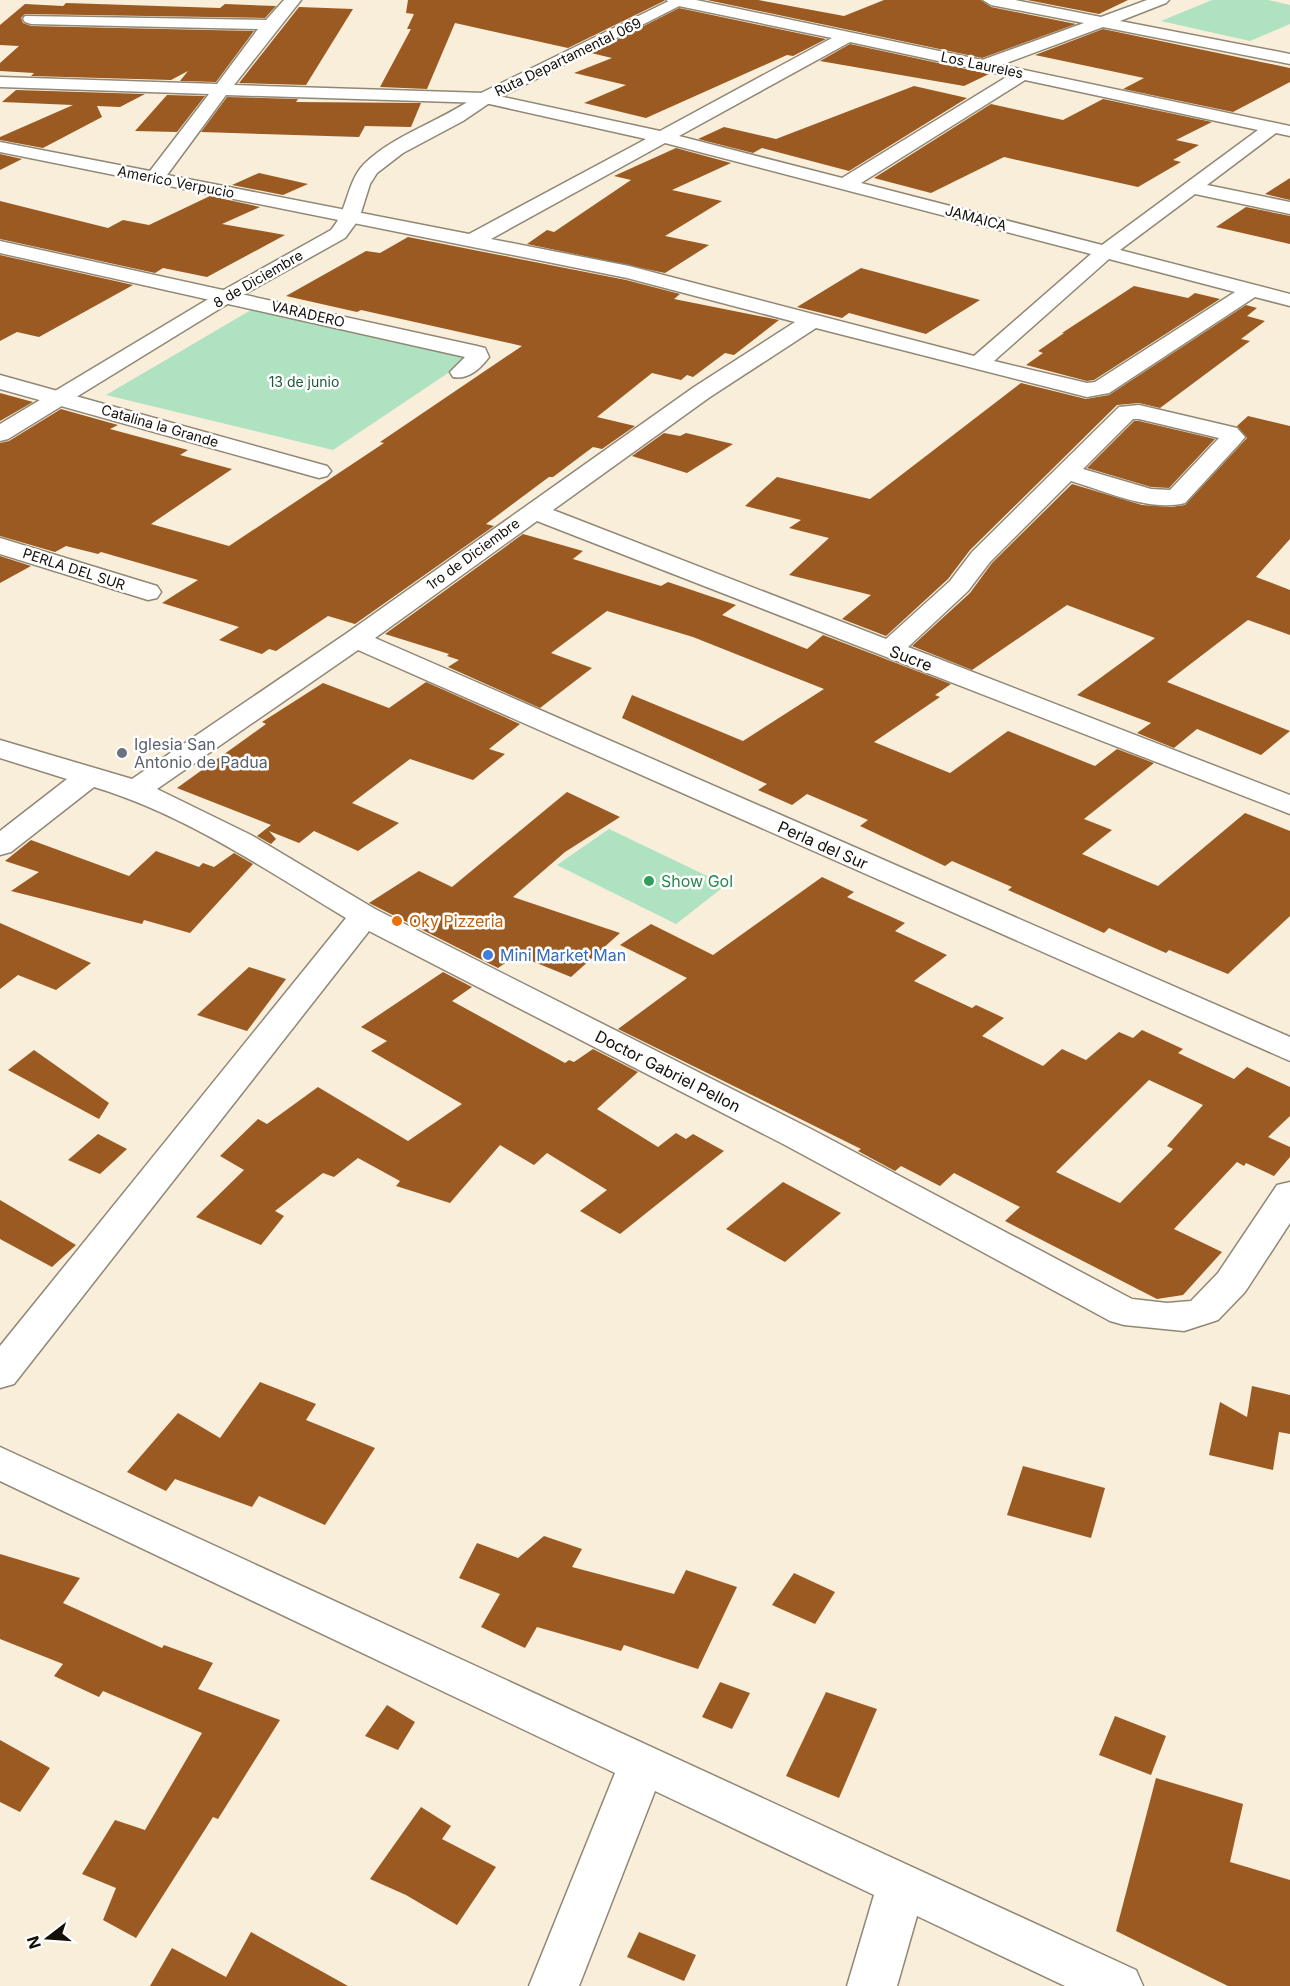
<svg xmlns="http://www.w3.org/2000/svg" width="1290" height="1986" viewBox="0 0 1290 1986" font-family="Inter,sans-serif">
<rect width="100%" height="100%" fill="#f8eeda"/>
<g fill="#afe2c0">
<path d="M1212 0H1268L1290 5V24L1250 41 1161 21Z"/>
<path d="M251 310 469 359 333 450 106 395Z"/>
<path d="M609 829 726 885 676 924 557 865Z"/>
</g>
<g fill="#9b5a22" fill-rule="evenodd">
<path d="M408 0H664V1L568 48 455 23 427 89 380 87 411 29H407L414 14 406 13Z"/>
<path d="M707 0H758L844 16 884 0H981L991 7 1076 24 982 58Z"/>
<path d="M1027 0H1128L1099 14Z"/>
<path d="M66 3 220 8 225 4 276 6 265 18 25 14 21 18 23 23 31 26 254 31 216 82 180 81 188 71 171 80 31 76 34 73 0 71V63L19 46 0 45V25L25 4 63 6Z"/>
<path d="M299 7 353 9 306 85 239 83Z"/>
<path d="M679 8 826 39 793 56 787 55 646 118 584 103 626 85 574 73 612 58 591 53Z"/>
<path d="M1103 29 1290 68V82L1233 112 1123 89 1144 78 1035 55Z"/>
<path d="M850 44 989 74 964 86 820 61Z"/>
<path d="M914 86 967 98 849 171 762 148 753 153 698 139 724 127 776 139Z"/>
<path d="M16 90 145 94 120 107 97 106 102 117 43 148 0 140V137L73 105 2 102Z"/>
<path d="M167 95 205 96 177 132 135 131Z"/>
<path d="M227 97 298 99 296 102 421 103 411 127 365 126 359 137 201 132Z"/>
<path d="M1103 99 1212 122 1176 140 1199 145 1173 160 1181 162 1138 187 1004 157 931 193 874 178 991 104 1063 120Z"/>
<path d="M676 148 731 163 672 190 722 201 665 236 709 245 665 273 527 244 547 230 554 232 631 180 614 176Z"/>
<path d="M0 154 22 159 0 170Z"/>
<path d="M259 173 308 184 283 195 232 185Z"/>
<path d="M1290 178V200L1265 194Z"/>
<path d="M210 196 260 207 222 224 285 235 207 277 163 268 155 273 0 239V201L108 228 123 220 149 225Z"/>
<path d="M1246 207 1290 216V244L1216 227Z"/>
<path d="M408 237 626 280 680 294 674 299 779 320 734 355 725 353 693 377 687 375 681 380 652 373 597 417 635 426 602 449 593 447 553 477H549L486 524 494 526 355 624 328 616 276 651 269 649 262 654 219 640 239 627 162 603 198 580 101 552 98 554 66 546 55 552 0 536V443L9 441 61 409 118 425 110 429 188 450 180 455 232 469 151 524 229 546 384 443 380 442 522 346 361 310 357 312 286 296 366 251 380 253Z"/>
<path d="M0 255 133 285 39 337 17 332 0 341Z"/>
<path d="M861 268 980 300 926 334 849 313 842 318 797 307Z"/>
<path d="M1134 286 1188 298 1195 293 1220 299 1094 380 1087 381 1026 365 1043 353 1038 351 1064 333H1062Z"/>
<path d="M1246 305 1257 308 1247 316 1265 321 1241 339 1250 341 1160 408 1139 403 1117 405 970 550 948 579 886 636 842 619 871 595 789 575 829 538 789 528 801 520 745 506 777 477 870 499 1021 383 1086 399 1109 395Z"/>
<path d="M0 393 33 402 0 421Z"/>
<path d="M1248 416 1290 426V539L1256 577 1290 590V635L1248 620 1167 682 1290 731 1261 755 1197 729 1174 748 1137 733 1151 723 1077 695 1155 638 1067 605 972 670 912 646 970 593 992 563 1072 484 1142 505 1171 507 1185 505 1247 438 1237 426Z"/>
<path d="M1134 421H1139L1215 439 1169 488 1151 487 1087 468Z"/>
<path d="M664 433 680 436 686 433 733 444 687 473 632 456Z"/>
<path d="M523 534 583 551 573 559 661 586 668 582 736 605 722 615 807 649 823 635 951 684 935 695 940 697 874 742 950 773 1008 731 1095 766 1117 749 1154 763 1084 819 1112 830 1082 854 1158 886 1245 813 1290 831V916L1228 974 1169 950 1166 953 1109 928 1104 933 1008 890 1012 887 952 861 945 866 860 826 868 820 807 794 792 805 758 790 767 784 622 718 632 695 743 741 824 689 693 637 607 611 551 653 592 668 540 708 448 667 459 660 447 656 449 654 385 634Z"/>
<path d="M0 556 31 566 0 583Z"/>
<path d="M426 682 520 724 489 749 505 754 473 780 410 759 352 803 399 823 358 851 314 831 299 843 269 831 276 839 271 844 257 836 271 825 177 788 266 724 262 722 323 683 389 708Z"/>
<path d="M567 792 620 817 565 852 513 897 620 933 571 977 517 955 498 968 369 903 419 871 452 887Z"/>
<path d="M31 840 129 876 156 851 199 867 203 863 214 867 234 853 253 864 190 933 144 920 142 924 11 891 39 872 5 861Z"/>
<path d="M822 877 854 892 847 897 905 923 895 931 947 955 914 981 972 1008 976 1005 1004 1018 982 1036 1043 1066 1062 1049 1086 1060 1119 1032 1133 1038 1142 1030 1183 1049 1178 1053 1234 1079 1247 1067 1290 1087V1116L1268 1137 1290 1147V1157L1274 1176 1246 1163 1244 1166 1237 1162 1174 1229 1222 1252 1183 1295 1157 1299 1005 1221 1020 1207 954 1173 940 1186 901 1166 895 1171 858 1151 861 1149 618 1029 687 978 620 945 651 924 713 955ZM1149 1080 1203 1105 1167 1146 1173 1149 1120 1203 1056 1172Z"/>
<path d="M0 923 91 963 56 990 18 975 0 989Z"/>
<path d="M249 967 286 979 247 1031 197 1015Z"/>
<path d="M443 972 472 987 452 1001 565 1063 569 1060 574 1062 593 1049 638 1072 597 1109 658 1147 676 1133 686 1139 693 1134 724 1151 620 1234 580 1211 607 1190 547 1153 534 1165 500 1145 450 1203 396 1186 400 1181 358 1158 334 1177 323 1173 275 1211 284 1216 261 1245 196 1217 244 1170 220 1156 258 1119 267 1124 318 1087 408 1141 462 1104 371 1051 387 1041 361 1027Z"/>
<path d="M34 1050 109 1103 99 1119 8 1070Z"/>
<path d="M98 1134 127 1149 100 1174 68 1160Z"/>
<path d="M783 1182 841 1213 785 1262 726 1229Z"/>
<path d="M0 1200 76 1245 52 1267 0 1239Z"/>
<path d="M260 1382 316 1404 306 1420 375 1448 325 1525 259 1496 252 1507 175 1479 166 1491 127 1472 178 1413 220 1438Z"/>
<path d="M1252 1386 1290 1395V1434L1279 1432 1273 1470 1209 1455 1220 1402 1247 1417Z"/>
<path d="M1023 1466 1105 1488 1091 1538 1007 1515Z"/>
<path d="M544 1536 582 1549 572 1567 674 1594 686 1570 737 1587 698 1669 624 1645 621 1651 537 1627 525 1648 481 1627 500 1594 459 1578 477 1543 518 1558Z"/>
<path d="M0 1554 80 1578 63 1603 162 1648 164 1645 213 1663 198 1689 280 1720 218 1819 213 1817 136 1938 103 1920 116 1888 82 1874 115 1820 145 1830 202 1733 103 1691 99 1697 54 1676 63 1664 0 1639Z"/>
<path d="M794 1573 835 1592 815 1624 772 1605Z"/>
<path d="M720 1682 750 1693 732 1729 702 1717Z"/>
<path d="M826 1692 877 1709 839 1798 786 1776Z"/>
<path d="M387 1705 415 1722 398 1750 365 1736Z"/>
<path d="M1115 1716 1166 1736 1151 1775 1099 1755Z"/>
<path d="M0 1740 50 1768 20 1812 0 1802Z"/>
<path d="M1156 1778 1243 1804 1230 1862 1290 1880V1986H1228L1116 1931Z"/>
<path d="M421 1807 451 1826 442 1839 496 1867 457 1925 406 1895 370 1879Z"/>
<path d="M251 1932 348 1986H150L172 1948 226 1977Z"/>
<path d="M639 1932 696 1955 684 1981 627 1957Z"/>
</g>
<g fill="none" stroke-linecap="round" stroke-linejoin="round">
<defs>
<g id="minor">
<path d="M284 0H301L234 85 485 93 660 131 832 38 674 5 666 0H696L982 60 1084 23 991 5 983 0H1015L1101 17 1147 0H1169L1166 3 1120 21 1290 54V64L1103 27 1001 65 1290 126V136L1276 133 1207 185 1290 202V214L1195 194 1120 250 1290 294V306L1255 297 1109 393 1087 397 816 328 710 397 553 510 886 639 950 581 972 552 1119 407 1139 405 1237 428 1245 437 1241 442 1185 503C1149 512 1105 491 1071 481L990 562 968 591 908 647 1290 795V814L537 521 375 638 1290 1037V1061L358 650 157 789 251 835 375 909 811 1129 1132 1299 1167 1303 1191 1301 1218 1273 1277 1185 1290 1182V1223L1245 1292 1218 1320 1184 1331 1124 1325 1110 1321 785 1145 369 931 14 1384 0 1388V1346L346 918C265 869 184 814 94 787L11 852 0 855V831L67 779 0 758V740L132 779 347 633 694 387 795 322 627 278 0 152V142L150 171 209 94 0 87V77L217 84 258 29 31 24 25 22 23 19 25 16 266 20ZM850 42 1008 76 842 178 679 136ZM1025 80 1258 130 1102 245 861 183ZM226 95 485 103 646 139 469 234 167 175ZM665 143 1091 254 974 356 629 266 491 239ZM1109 259 1235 292 1095 382 1087 383 994 361ZM1133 419H1139L1219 438 1170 490 1151 489 1083 469Z"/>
<path d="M0 241 477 346 485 348 489 357C480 369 468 380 453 377L450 372 465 357 0 253Z"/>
<path d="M0 375 327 466 331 471 327 476 319 478 0 389Z"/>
<path d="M0 538 157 586 161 592 157 598 148 600 0 554Z"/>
<path d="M0 1447 1136 1970 1143 1986H1065L917 1916 897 1986H847L874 1895 655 1791 579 1986H529L615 1773 0 1481Z"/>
</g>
<path id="major" d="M671 0H691L491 102 463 121 403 153 377 173 370 184 359 219 345 238 234 300 8 439 0 441V424L220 292 331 230C348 211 346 183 364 164 396 133 443 121 479 94Z"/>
</defs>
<use href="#minor" stroke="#908775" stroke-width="3"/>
<use href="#major" stroke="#908775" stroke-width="3"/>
<use href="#minor" fill="#fff" fill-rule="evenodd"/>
<use href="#major" fill="#fff" fill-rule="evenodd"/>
</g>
<circle fill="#6b7280" stroke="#fff" stroke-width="2" cx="122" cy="753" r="6"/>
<circle fill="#2e9e5b" stroke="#fff" stroke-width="2" cx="649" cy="881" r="6"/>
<circle fill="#e8710a" stroke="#fff" stroke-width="2" cx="397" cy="921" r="6"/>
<circle fill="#3f7fe0" stroke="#fff" stroke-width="2" cx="488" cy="955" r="6"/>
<g text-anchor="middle" stroke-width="5" stroke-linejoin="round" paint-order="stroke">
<g font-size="14" fill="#130f09" stroke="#fff">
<text transform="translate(568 57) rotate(-26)" y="5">Ruta Departamental 069</text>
<text transform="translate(982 65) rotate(12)" y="5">Los Laureles</text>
<text transform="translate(176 182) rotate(11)" y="5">Americo Verpucio</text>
<text transform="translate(976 218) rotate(15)" y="5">JAMAICA</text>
<text transform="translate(258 279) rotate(-30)" y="5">8 de Diciembre</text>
<text transform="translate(308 314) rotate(13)" y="5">VARADERO</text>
<text transform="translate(160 426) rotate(16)" y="5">Catalina la Grande</text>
<text transform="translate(473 554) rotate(-36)" y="5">1ro de Diciembre</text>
<text transform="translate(74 569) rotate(18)" y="5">PERLA DEL SUR</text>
</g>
<g font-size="14" fill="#1d5938" stroke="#fff">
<text x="304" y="387">13 de junio</text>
</g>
<g font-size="16" fill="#130f09" stroke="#fff">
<text transform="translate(911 658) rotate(21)" y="6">Sucre</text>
<text transform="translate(823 845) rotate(24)" y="6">Perla del Sur</text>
<text transform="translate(668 1071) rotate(27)" y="6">Doctor Gabriel Pellon</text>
</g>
<g font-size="16" fill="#5b616d" stroke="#fff" text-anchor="start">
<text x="134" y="750">Iglesia San<tspan x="134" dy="18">Antonio de Padua</tspan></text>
</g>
<g font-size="16" fill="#27864d" stroke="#fff" text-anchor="start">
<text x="661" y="887">Show Gol</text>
</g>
<g font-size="16" fill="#c56008" stroke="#fff" text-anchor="start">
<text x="409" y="927">Oky Pizzeria</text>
</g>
<g font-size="16" fill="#366cbe" stroke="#fff" text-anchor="start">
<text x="500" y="961">Mini Market Man</text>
</g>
</g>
<g transform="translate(48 1938) rotate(253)" stroke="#ffffff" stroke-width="4.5" paint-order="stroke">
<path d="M0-4.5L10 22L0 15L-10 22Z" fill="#130f09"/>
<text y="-9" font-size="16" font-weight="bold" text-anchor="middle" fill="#130f09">N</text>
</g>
</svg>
